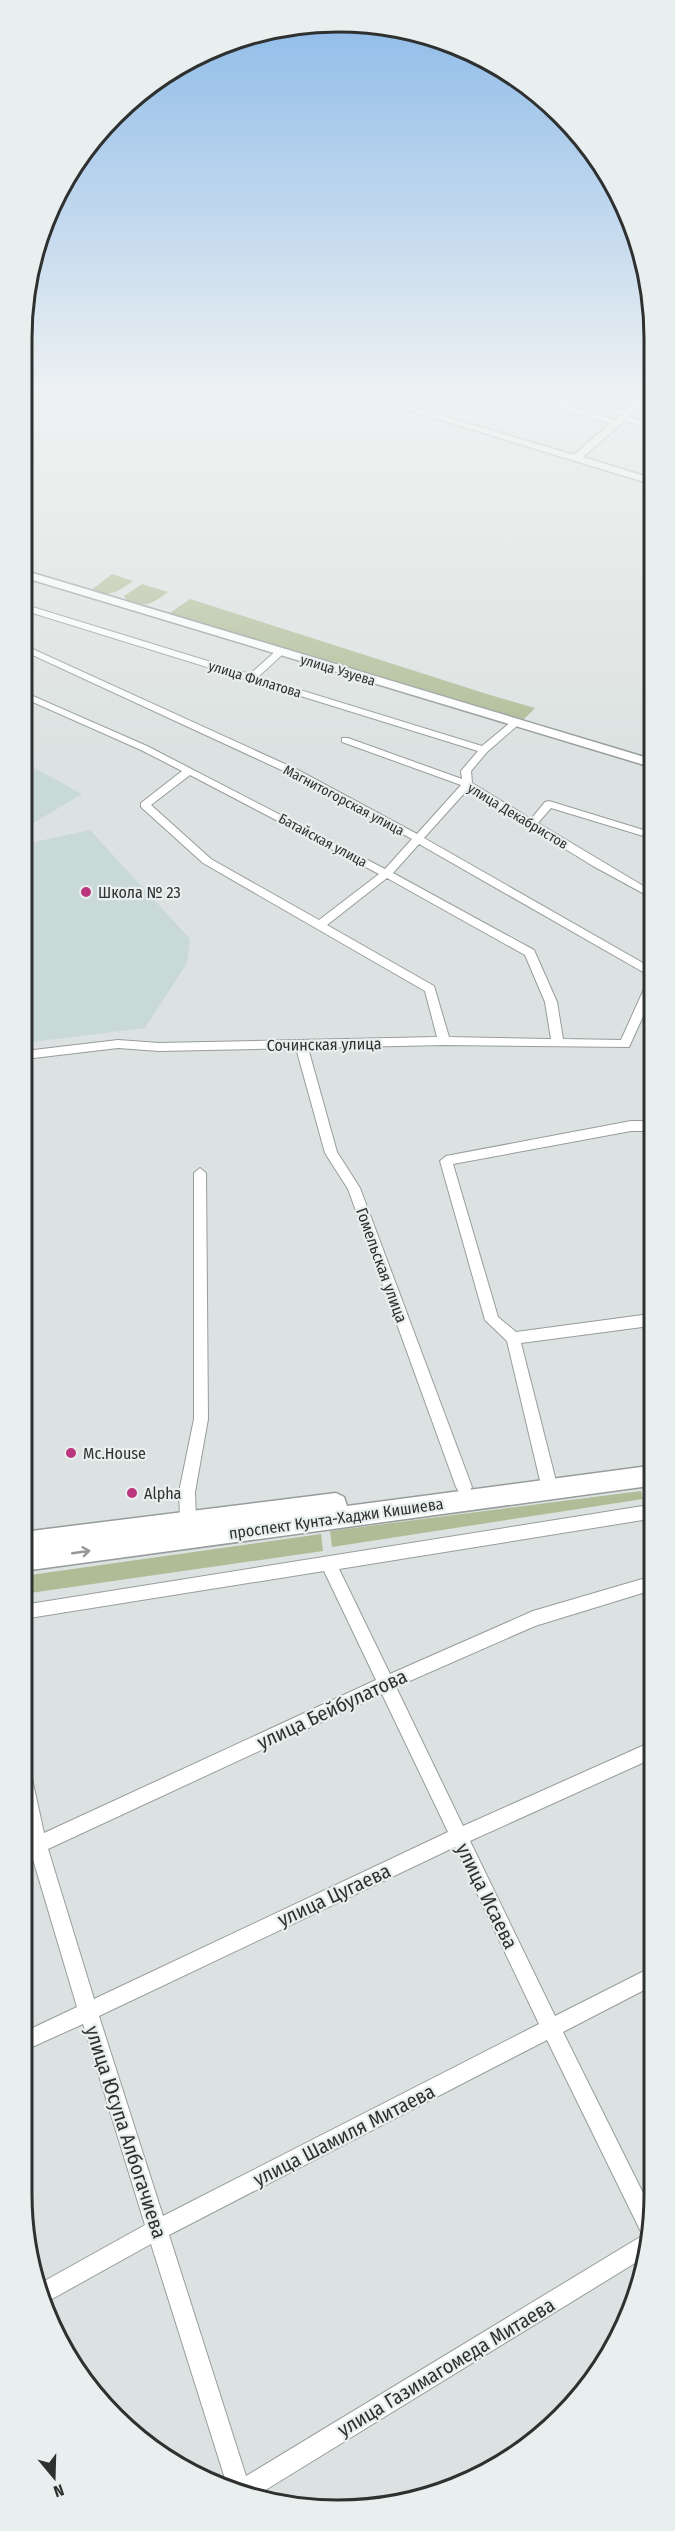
<svg xmlns="http://www.w3.org/2000/svg" width="675" height="2531" viewBox="0 0 675 2531" font-family="'Fira Sans Condensed',sans-serif">
<rect width="100%" height="100%" fill="#dce2e1"/>
<g fill="#c9d9d7">
<path d="M25 763 82 794 25 828Z"/>
<path d="M90 830 190 939 187 963 145 1028 25 1043V844Z"/>
</g>
<g fill="#afbc95">
<path d="M112 574 133 581C117 592 109 598 90 591Z"/>
<path d="M142 584 168 592C150 605 148 607 127 601L124 596Z"/>
<path d="M190 599 490 695 535 708 521 722 176 618 170 613Z"/>
<path d="M641 1491 643 1499 332 1547 330 1531Z"/>
<path d="M321 1534 323 1551 23 1594V1576Z"/>
</g>
<g fill="none" stroke-linecap="round" stroke-linejoin="round">
<defs>
<g id="street">
<path d="M572 398 630 412 631 414 627 416 573 402 567 406 620 421 621 423 617 425 558 409V405Z"/>
<path d="M623 416 651 424V428L620 420 619 418Z"/>
<path d="M26 605 250 674 277 650H283V654L258 677 482 746 512 721H518V725L487 752 471 771 472 783 531 819 545 802 549 801 650 832V838L551 808 538 823 650 890V897L593 866 468 789 424 838 650 967V976L419 844 393 873 534 950 557 1002 563 1039 621 1040 644 989 650 985V1001L629 1047 444 1045 308 1048 337 1152 360 1188 472 1487 469 1492 464 1494 459 1492 456 1487 348 1189 325 1153 296 1048 159 1051 118 1048 25 1059V1051L118 1040 159 1043 437 1037 425 991 203 863 141 807V803L182 771 141 750 26 699V693L147 746 385 869 412 839 290 774 26 652V646L298 770 417 834 461 785 342 742V738H348L462 779 461 771 478 751 26 611ZM190 775 379 874 319 920 211 859 151 805ZM387 878 525 955 545 1002 551 1039 449 1037 434 986 327 925Z"/>
<path d="M631 1121H650V1131H631L453 1164 498 1317 516 1332 650 1314V1326L521 1343 558 1489 555 1494 550 1496 545 1494 542 1489 507 1341 485 1320 440 1161 446 1156Z"/>
<path d="M200 1168 206 1173 208 1419 195 1492 196 1522 193 1527 182 1531 177 1529 174 1524 177 1519 180 1518 179 1492 194 1419V1173Z"/>
<path d="M649 1505V1519L339 1569 390 1674 533 1611 649 1577V1591L535 1626 396 1687 463 1826 649 1743V1760L470 1841 555 2016 648 1969V1988L563 2032 648 2203V2255L259 2494 227 2485 151 2244 43 2304 39 2284 145 2225 83 2024 21 2052 22 2033 77 2007 32 1856 22 1861V1843L28 1840 22 1814V1766L28 1768 31 1774 44 1833 376 1680 324 1571 23 1619V1605ZM382 1694 448 1832 94 1999 48 1849ZM455 1847 539 2024 163 2216 99 2016ZM547 2040 641 2232 645 2234 246 2476 169 2235Z"/>
</g>
<g id="secondary">
<path d="M365 397 387 399 403 397 396 402 574 455 641 397H651L583 457 651 478V484Z"/>
<path d="M26 571 651 759V767L26 578Z"/>
</g>
<path id="primary" d="M649 1466V1486L23 1571V1532L336 1493 344 1497 347 1506Z"/>
</defs>
<use href="#street" stroke="#979d9c" stroke-width="2"/>
<use href="#secondary" stroke="#979d9c" stroke-width="3"/>
<use href="#primary" stroke="#979d9c" stroke-width="3"/>
<use href="#street" fill="#fff" fill-rule="evenodd"/>
<use href="#secondary" fill="#fff" fill-rule="evenodd"/>
<use href="#primary" fill="#fff" fill-rule="evenodd"/>
</g>
<defs><path id="oneway-shaft" d="M-6 0H5M1.5-3L5.5 0L1.5 3" fill="none" stroke-width="1.6" stroke-linecap="round" stroke-linejoin="round" transform="scale(1.5)"/></defs>
<use stroke="#979898" href="#oneway-shaft" transform="translate(81 1552) rotate(-8)"/>
<linearGradient id="sky" x2="0" y2="1"><stop stop-color="#8cbae9"/><stop offset="0.53" stop-color="#eff2f2"/><stop offset="1" stop-color="#eff2f2" stop-opacity="0"/></linearGradient>
<rect width="675" height="752" fill="url(#sky)"/>
<g fill="#ba377f" stroke="#e9efee" stroke-width="2">
<circle cx="86" cy="892" r="6"/>
<circle cx="71" cy="1453" r="6"/>
<circle cx="132" cy="1493" r="6"/>
</g>
<g text-anchor="middle" stroke-width="4.5" stroke-linejoin="round" paint-order="stroke">
<g font-size="14" fill="#2f3131" stroke="#e9efee">
<text transform="translate(338 670) rotate(17)" y="5">улица Узуева</text>
<text transform="translate(255 679) rotate(17)" y="5">улица Филатова</text>
<text transform="translate(344 800) rotate(28)" y="5">Магнитогорская улица</text>
<text transform="translate(518 816) rotate(31)" y="5">улица Декабристов</text>
<text transform="translate(323 840) rotate(28)" y="5">Батайская улица</text>
</g>
<g font-size="16" fill="#2f3131" stroke="#e9efee" text-anchor="start">
<text x="98" y="898">Школа № 23</text>
<text x="83" y="1459">Mc.House</text>
<text x="144" y="1499">Alpha</text>
</g>
<g font-size="16" fill="#2f3131" stroke="#e9efee">
<text transform="translate(324 1044) rotate(-1)" y="6">Сочинская улица</text>
<text transform="translate(382 1265) rotate(70)" y="6">Гомельская улица</text>
<text transform="translate(336 1518) rotate(-8)" y="6">проспект Кунта-Хаджи Кишиева</text>
</g>
<g font-size="20" fill="#2f3131" stroke="#e9efee">
<text transform="translate(332 1709) rotate(-25)" y="7">улица Бейбулатова</text>
<text transform="translate(334 1895) rotate(-25)" y="7">улица Цугаева</text>
<text transform="translate(487 1896) rotate(64)" y="7">улица Исаева</text>
<text transform="translate(126 2132) rotate(72)" y="7">улица Юсупа Албогачиева</text>
<text transform="translate(344 2135) rotate(-27)" y="7">улица Шамиля Митаева</text>
<text transform="translate(446 2367) rotate(-31)" y="7">улица Газимагомеда Митаева</text>
</g>
</g>
<path d="M0 0H675V2531H0ZM338 32H338A306 306 0 0 1 644 338V2194A306 306 0 0 1 338 2500H338A306 306 0 0 1 32 2194V338A306 306 0 0 1 338 32Z" fill="#e9efee" fill-rule="evenodd"/>
<path fill="none" stroke="#2f3131" stroke-width="3" d="M338 32H338A306 306 0 0 1 644 338V2194A306 306 0 0 1 338 2500H338A306 306 0 0 1 32 2194V338A306 306 0 0 1 338 32Z"/>
<g transform="translate(54 2477) rotate(161)" stroke="#e9efee" stroke-width="4.5" paint-order="stroke">
<path d="M0-4.5L10 22L0 15L-10 22Z" fill="#2f3131"/>
<text y="-9" font-size="16" font-weight="bold" text-anchor="middle" fill="#2f3131">N</text>
</g>
</svg>
